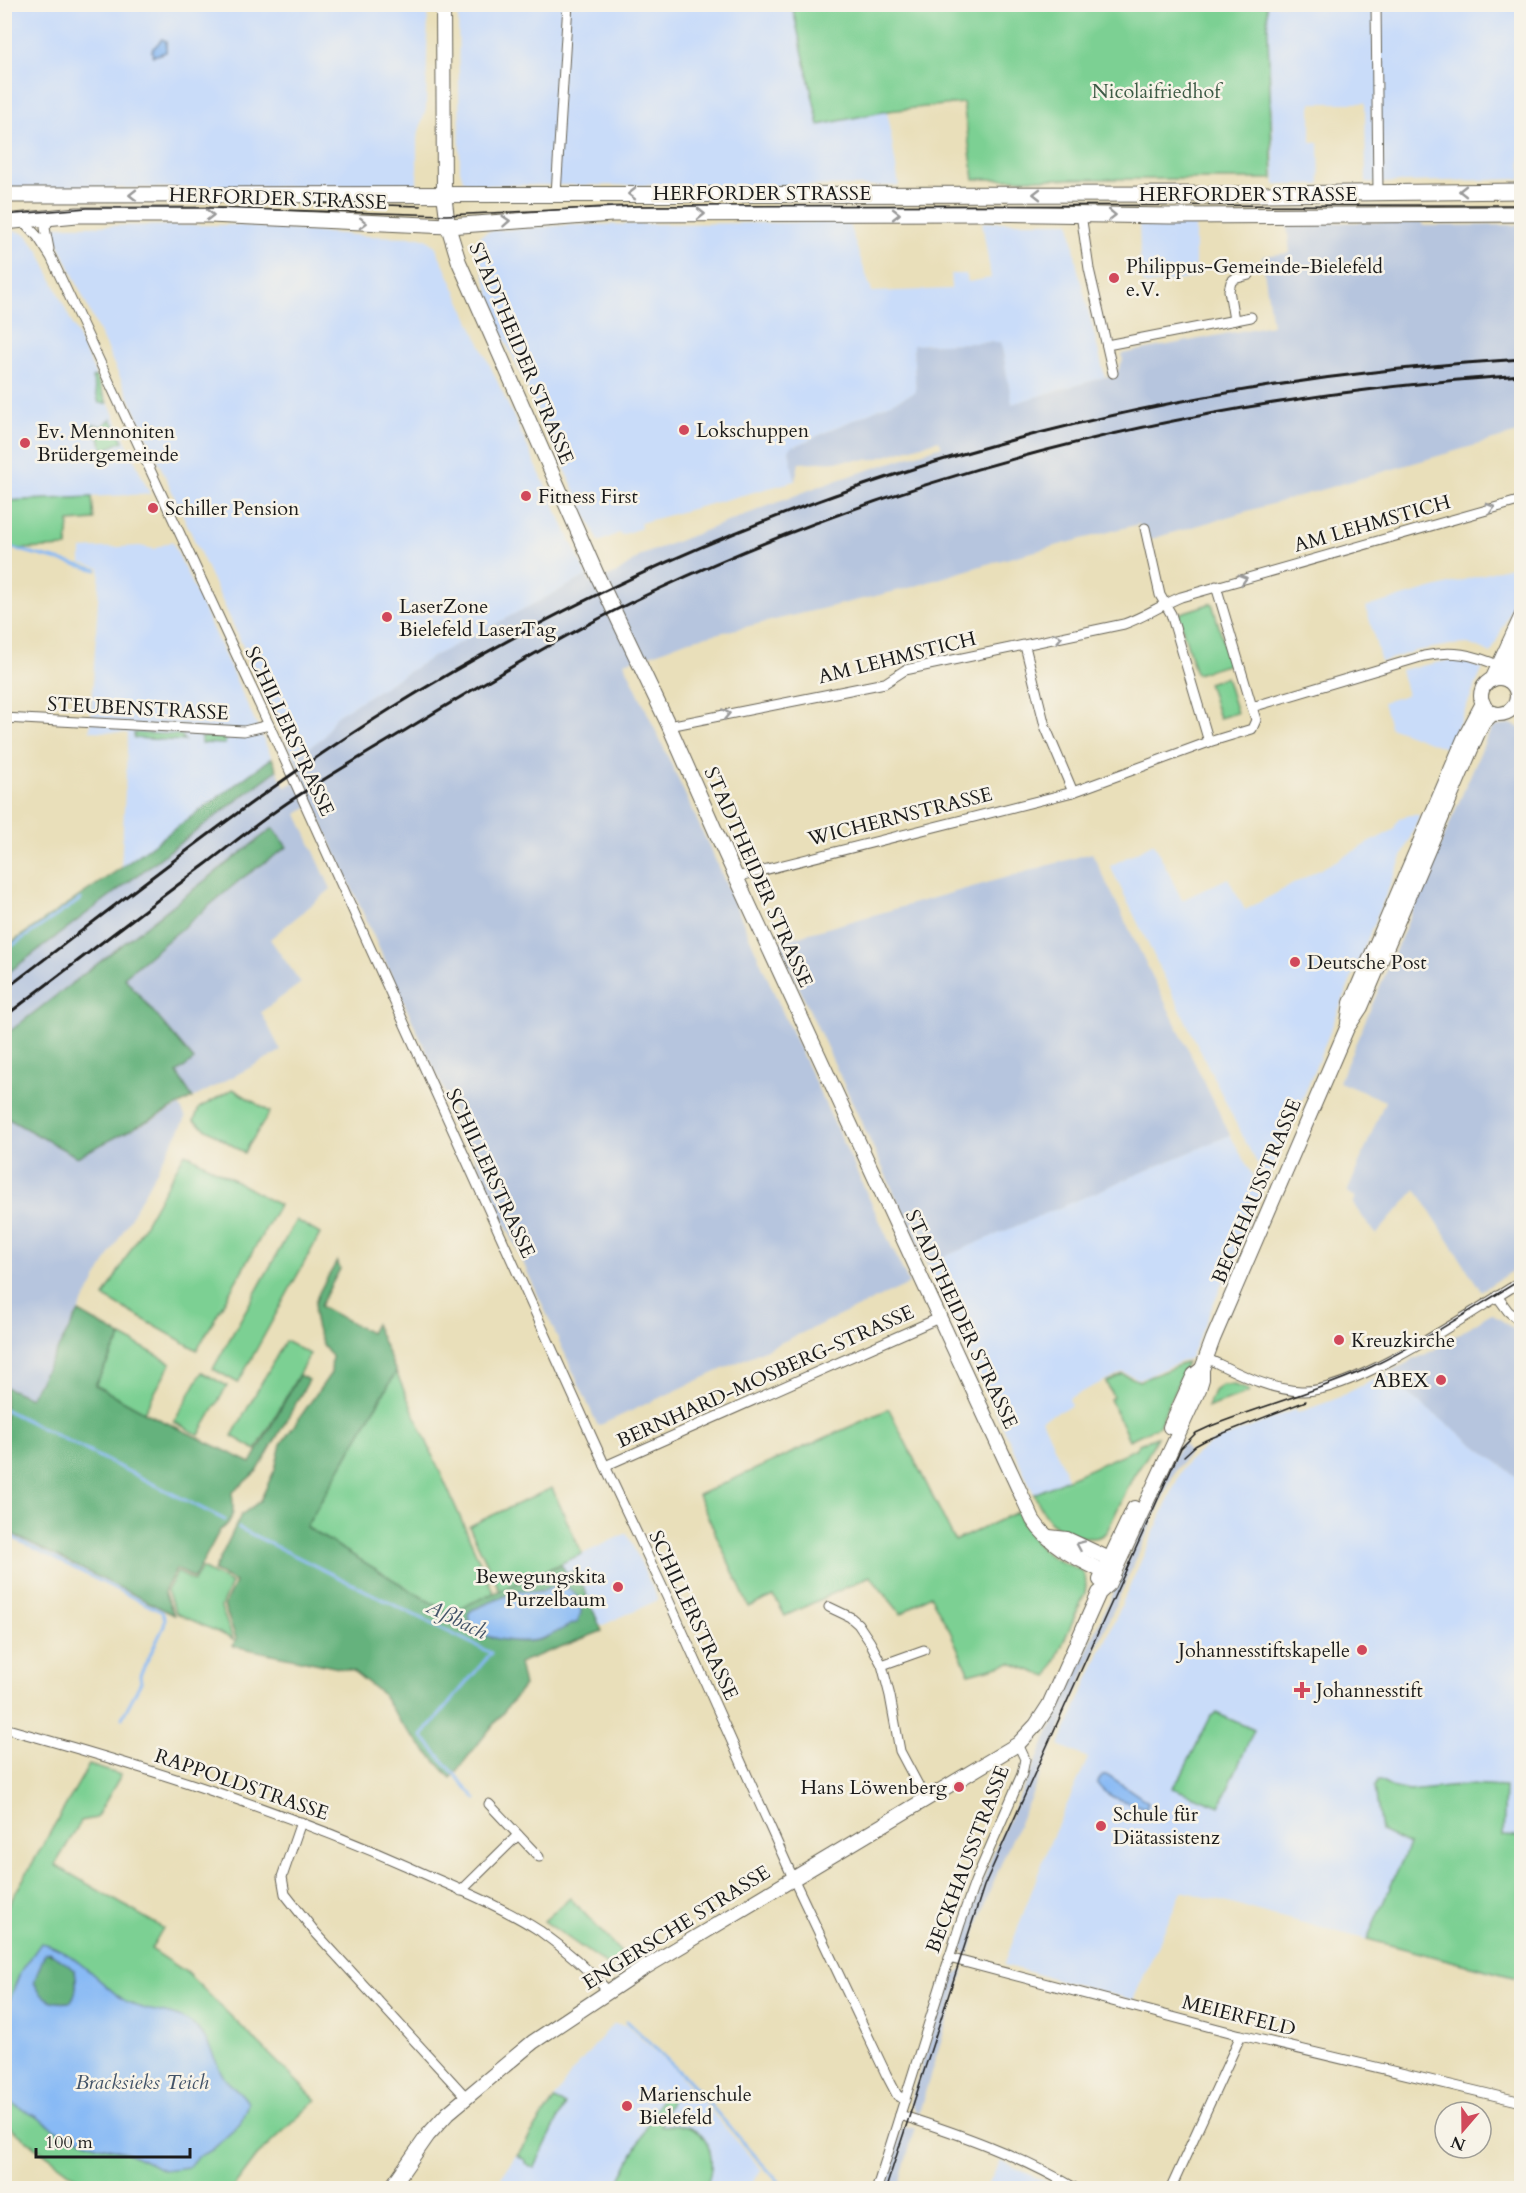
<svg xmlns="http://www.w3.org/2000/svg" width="1526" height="2193" viewBox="0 0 1526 2193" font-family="Cardo,serif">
<rect width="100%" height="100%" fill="#f7f3e8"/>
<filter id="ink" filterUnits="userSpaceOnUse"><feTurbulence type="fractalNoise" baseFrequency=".0167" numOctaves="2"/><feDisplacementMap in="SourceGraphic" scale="12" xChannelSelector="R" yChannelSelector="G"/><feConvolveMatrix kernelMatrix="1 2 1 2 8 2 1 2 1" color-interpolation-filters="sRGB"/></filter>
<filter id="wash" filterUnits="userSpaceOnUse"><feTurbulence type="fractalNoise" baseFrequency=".008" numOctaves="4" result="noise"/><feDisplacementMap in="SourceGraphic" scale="24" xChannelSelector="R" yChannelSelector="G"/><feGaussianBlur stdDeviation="1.35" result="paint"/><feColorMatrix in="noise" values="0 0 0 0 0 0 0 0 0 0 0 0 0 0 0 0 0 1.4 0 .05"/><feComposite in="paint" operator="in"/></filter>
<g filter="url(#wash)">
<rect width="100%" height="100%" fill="#e9dfba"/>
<g fill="#c9dcf9">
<path d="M4 5H428L426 109 417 138V183L413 186 5 189Z"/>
<path d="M458 5H792L819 124 887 111 899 186 471 185 463 180 460 170Z"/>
<path d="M1267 5H1521V179L1366 183 1365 103H1311V142L1319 143 1320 185H1275Z"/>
<path d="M848 222 872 292 951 289V274H966L968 282 991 278 982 222H1070L1077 266 1105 377 1012 404 1001 342 913 345 916 392 791 448 789 450 795 481 640 523 641 528 621 535 619 533 599 542 500 330 482 268 477 245 480 236 489 231 568 225Z"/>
<path d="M1139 224 1195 225V278L1148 285 1143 283 1141 277Z"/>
<path d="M236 225 366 236 419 237 427 239 435 246 587 576 436 655 335 717 324 737 294 758 52 229 54 226Z"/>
<path d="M16 231 26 234 39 251 150 494 5 501 4 232Z"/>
<path d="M172 541 272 758 121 868 128 733 90 731 100 568 81 563V549L140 546 154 549Z"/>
<path d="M1521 564V587L1491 653 1468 644 1450 645 1415 651 1381 662 1366 607Z"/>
<path d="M1445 661H1462L1483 668 1448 749 1390 727 1383 702 1407 695 1400 670Z"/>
<path d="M1410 815H1420L1377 916 1308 1086 1268 1177 1263 1173 1246 1144 1110 866 1154 843 1182 900 1228 878 1245 910 1393 830 1399 818Z"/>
<path d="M1230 1135 1262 1192 1190 1358 1139 1379 1123 1372 1069 1398 1071 1406 1042 1419 1068 1478 1034 1494 927 1264Z"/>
<path d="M1383 1375 1521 1480V1980L1182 1891 1133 2000 1004 1965 1050 1842 1088 1758 1059 1745 1182 1469 1189 1460 1211 1443 1296 1409 1297 1413 1333 1400Z"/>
<path d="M627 1533 658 1600 603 1625 598 1623 577 1570 567 1575 561 1564Z"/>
<path d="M613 2024 626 2025 675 2070 762 2170 749 2188H494L572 2072Z"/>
<path d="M1001 2161 1057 2187 1060 2188H985Z"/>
</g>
<g fill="#b6c5de">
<path d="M1421 222 1424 226 1521 225V432L1144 541 1139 524 987 564 909 588 686 641 650 655 624 662 714 857 787 1022 909 1284 598 1426 313 804 297 814 331 889 270 939 301 983 261 1012 281 1051 193 1098 177 1073 193 1060 5 1091V947L121 868 272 758 285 787 302 778 294 758 324 737 335 717 436 655 587 576 592 584 615 574 642 555 822 485 942 446 939 440 875 459 799 463 795 481 789 450 793 445 796 446 916 392 913 345 1001 342 1012 404 1116 374 1123 360 1121 354 1272 325 1262 256 1290 253 1287 223Z"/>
<path d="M1511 724 1522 729 1521 1265 1481 1291 1416 1189 1376 1235 1353 1204 1356 1197 1347 1193 1385 1101 1339 1082 1486 739 1492 729 1496 726Z"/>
<path d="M1092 853 1230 1135 927 1264 778 942Z"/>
<path d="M180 1106 186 1118 30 1398 5 1387V1117L77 1157Z"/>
<path d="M1491 1313 1521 1334V1480L1383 1375 1436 1349Z"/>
<path d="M1183 1441 1189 1453 1175 1471 1004 1857 989 1893 968 1956 959 1944 993 1853 1065 1699 1173 1458Z"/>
<path d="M964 1969 935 2060 918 2116 910 2103 949 1977Z"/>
<path d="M904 2127H915L898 2188H883L901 2130Z"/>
</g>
<g fill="#7cd093" stroke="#4c7658" stroke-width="1.5">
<path d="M792 5H1267L1273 179H974L963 103 887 111 819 125Z"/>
<path d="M95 376 107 403H99L92 378Z"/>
<path d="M111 419 123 441 104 450 93 425 102 426Z"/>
<path d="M92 497 94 520 69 522 67 547 21 549 5 547V501Z"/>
<path d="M1212 603 1230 664 1196 674 1178 614Z"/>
<path d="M1226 677 1237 713 1219 718 1208 683Z"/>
<path d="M134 733 181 735 185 741 134 738Z"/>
<path d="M201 737 226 738 225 744 201 743Z"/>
<path d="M233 1089 270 1112 244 1153 194 1121 199 1108Z"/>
<path d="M185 1153 279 1205 197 1350 104 1297Z"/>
<path d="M296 1220 320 1234 238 1383 213 1369Z"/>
<path d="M122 1336 171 1363 144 1412 95 1385Z"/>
<path d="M285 1341 310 1354 256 1450 232 1436Z"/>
<path d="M1187 1362 1159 1426 1129 1440 1110 1399 1113 1397 1106 1382 1123 1374 1139 1381Z"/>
<path d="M202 1372 227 1386 199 1435 174 1422Z"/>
<path d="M396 1372 494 1594 448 1613 306 1527Z"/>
<path d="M1222 1385H1234L1249 1390 1248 1393 1207 1408 1214 1391Z"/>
<path d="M889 1409 955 1541 1017 1512C1026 1533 1038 1551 1059 1561 1067 1565 1079 1567 1084 1574 1087 1580 1086 1587 1085 1593L1048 1677 1011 1663 969 1674 949 1629 930 1595 901 1614 870 1576 785 1616 774 1596 749 1607 698 1495Z"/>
<path d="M1157 1437 1147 1456 1134 1475 1107 1531C1096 1546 1063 1533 1051 1522 1043 1514 1039 1504 1034 1494L1135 1449 1139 1444Z"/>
<path d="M552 1488 582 1554 500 1591 469 1526Z"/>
<path d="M202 1568 231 1583 221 1607 233 1639 176 1613 167 1591 177 1572 194 1581Z"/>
<path d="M1216 1713 1254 1730 1220 1806 1172 1788 1181 1776 1211 1716Z"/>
<path d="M89 1765 121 1775 96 1818 81 1821 55 1865 163 1928 151 1949 186 1972 316 2100 257 2156 233 2188H91L5 2124V1911Z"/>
<path d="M1378 1780 1391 1787 1409 1791 1468 1785 1505 1787 1503 1836 1521 1837V1979L1367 1939 1409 1845 1381 1831 1375 1787Z"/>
<path d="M570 1898 628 1960 607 1965 544 1921Z"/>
<path d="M663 2094 672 2099 660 2125C667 2127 675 2124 683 2126 713 2132 717 2166 705 2188H616Z"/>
<path d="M554 2100 565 2105 534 2168 525 2163 526 2161 517 2155Z"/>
</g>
<g fill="#65b27d" stroke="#40674c" stroke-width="1.5" fill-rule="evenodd">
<path d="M272 758 277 770 5 975V947L121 868Z"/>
<path d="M273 828 287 847 241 879 124 977 194 1060 177 1073 193 1098 77 1157 5 1117V1035Z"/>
<path d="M337 1261 340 1269 320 1306 370 1333 375 1324 396 1372 306 1527 448 1613 561 1564 567 1574 576 1570 602 1631 519 1663 524 1686 451 1778 399 1721 382 1694 353 1671 233 1646 236 1638 224 1606 235 1582 214 1571 241 1515 260 1501 275 1469 281 1444 331 1373 332 1356C324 1349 322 1342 318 1332 307 1299 323 1288 337 1261ZM558 1584 580 1607C581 1626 575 1620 561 1628 556 1631 551 1635 545 1638 524 1646 495 1639 475 1632L494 1600 520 1590 532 1592 542 1591Z"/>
<path d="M79 1312 121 1336 95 1385 144 1412 251 1463 299 1375 309 1380 258 1470 232 1493C234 1507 235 1522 220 1530L194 1578 176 1569 164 1592 174 1615 8 1532 5 1526V1387L30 1398Z"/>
<path d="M45 1952 55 1955 75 1970C77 1981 78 1993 71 2002 51 2004 42 2001 34 1982Z"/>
</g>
<g fill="#88baf5" stroke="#526b88" stroke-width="1.5" fill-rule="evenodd">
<path d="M162 39 166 41V52L153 56 152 50Z"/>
<path d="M558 1584C574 1587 587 1605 578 1622 565 1626 556 1634 544 1638 524 1645 488 1640 471 1629L468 1614 472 1610 520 1590 532 1592 542 1591Z"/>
<path d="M1103 1775H1108L1148 1802 1146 1808C1129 1802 1106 1799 1097 1783Z"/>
<path d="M41 1943C70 1947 100 1984 124 2000 146 2014 172 2009 193 2025 212 2039 213 2063 226 2080 234 2089 243 2092 248 2103L240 2124 212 2150 199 2156 188 2167 164 2170 126 2152 99 2146 56 2130 37 2117 5 2100V2011L20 1973ZM50 1952 75 1970C77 1981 78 1993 71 2002 53 2004 41 2000 34 1982L45 1953Z"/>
</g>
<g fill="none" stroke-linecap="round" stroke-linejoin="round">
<g stroke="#88baf5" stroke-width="3">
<path d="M4 546 97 570"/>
<path d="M4 951 81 899"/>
<path d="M4 1409 225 1520"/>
<path d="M239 1528 491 1653 422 1736 476 1799"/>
<path d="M4 1533 162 1612 165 1618 164 1626 140 1675 141 1682 122 1718"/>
<path d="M627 2021 688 2080 783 2187"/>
</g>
</g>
</g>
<g filter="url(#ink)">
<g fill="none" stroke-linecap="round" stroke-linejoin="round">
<defs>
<g id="street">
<path d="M1376 4 1378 192"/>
<path d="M556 194 568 4"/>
<path d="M1081 214 1089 269 1113 373"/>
<path d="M22 220 38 237 51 257 269 725 605 1466 668 1599 793 1878 886 2074 897 2095 905 2100"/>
<path d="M49 249 45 228 50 218"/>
<path d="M1234 320 1229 290 1231 282 1234 279 1249 275"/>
<path d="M1107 345 1251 317"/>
<path d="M1145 528 1160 595 1171 614 1209 742"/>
<path d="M1216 586 1252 707"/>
<path d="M1025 646 1045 726 1073 792"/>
<path d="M1515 705 1522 710"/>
<path d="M4 718 244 731 269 725"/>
<path d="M669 726 885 683 905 670 1124 624C1144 617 1161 605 1181 597L1522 500"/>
<path d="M736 877 1073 792 1209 742 1252 729 1256 720 1252 707 1424 656C1452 650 1473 654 1499 666"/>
<path d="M1497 1296 1508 1311 1522 1323"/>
<path d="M1206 1358C1236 1372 1268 1390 1301 1391 1353 1394 1475 1310 1522 1281"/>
<path d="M605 1466 939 1318"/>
<path d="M829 1607 850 1617 858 1624 870 1642 882 1665 890 1696 900 1751 925 1798"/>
<path d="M882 1665 924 1650"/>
<path d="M4 1728C142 1766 279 1809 409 1867 453 1887 500 1905 540 1931 565 1949 588 1969 608 1991"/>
<path d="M489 1804 539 1857"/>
<path d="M301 1822 282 1877 285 1894 315 1932 466 2097"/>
<path d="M461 1891 518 1835"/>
<path d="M949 1958 1241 2035 1522 2102"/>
<path d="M900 2115C960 2134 1021 2156 1075 2188"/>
<path d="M877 2188 960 1924 975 1882 1022 1774 1025 1759 1018 1744"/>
<path d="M1171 2188 1241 2035"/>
</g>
<g id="secondary">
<path d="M443 4 444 194 448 226 459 262 598 577 669 726 726 855 1033 1520C1051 1548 1084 1562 1113 1576"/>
<circle cx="1499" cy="696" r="18"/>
<path d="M1492 680 1522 615"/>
<path d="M1507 680 1517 647"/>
<path d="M1348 1023 1351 1003 1465 737 1483 703"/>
<path d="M1170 1427 1194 1375 1202 1369"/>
<path d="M1049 1537 1067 1539 1116 1562"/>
<path d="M1100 1580 1134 1508"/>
<path d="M391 2188 428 2135 448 2113 533 2042 641 1970 1018 1744 1036 1725 1049 1705 1099 1593 1108 1585 1199 1389 1202 1379V1369L1213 1339 1347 1028 1361 1007 1477 735 1483 723 1493 713"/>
</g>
<g id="primary">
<path d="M4 195 1266 194 1522 191"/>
<path d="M4 222 77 215H210L448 226 612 214 984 213 1170 216 1522 214"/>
</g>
</defs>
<use href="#street" stroke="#646053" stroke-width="11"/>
<use href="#secondary" stroke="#646053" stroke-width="16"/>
<use href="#primary" stroke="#646053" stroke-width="17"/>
<use href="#street" stroke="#fff" stroke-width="9"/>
<use href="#secondary" stroke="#fff" stroke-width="14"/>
<use href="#primary" stroke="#fff" stroke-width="15"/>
<g stroke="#1c1c1c" stroke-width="1.5">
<path d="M310 203 421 206"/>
<path d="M4 215 87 208H210L446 215 637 206 1522 205"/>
<path d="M1184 1456 1195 1446 1206 1440 1306 1401"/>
<path d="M886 2188 984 1886 1181 1448 1196 1433 1211 1426C1264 1405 1319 1391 1371 1367 1423 1342 1472 1309 1522 1279"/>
</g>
<g stroke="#1c1c1c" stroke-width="3">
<path d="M4 990C131 894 257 792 392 708 737 494 1117 383 1522 359"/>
<path d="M4 1017C72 966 138 914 206 864 232 844 259 822 287 803 326 777 368 753 409 728 490 679 573 629 659 589 930 462 1224 395 1522 375"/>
</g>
</g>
<defs><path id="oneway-chevron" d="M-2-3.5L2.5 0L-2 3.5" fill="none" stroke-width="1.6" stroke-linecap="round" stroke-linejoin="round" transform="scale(1.5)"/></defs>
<g stroke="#999">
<use href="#oneway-chevron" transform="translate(1463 191) rotate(180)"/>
<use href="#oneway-chevron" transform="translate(632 194) rotate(180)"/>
<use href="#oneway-chevron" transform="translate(1037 194) rotate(180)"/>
<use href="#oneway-chevron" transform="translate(133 195) rotate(180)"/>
<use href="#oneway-chevron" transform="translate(701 214)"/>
<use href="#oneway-chevron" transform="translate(896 214)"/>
<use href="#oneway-chevron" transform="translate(210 215) rotate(1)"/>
<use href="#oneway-chevron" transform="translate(1112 215) rotate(1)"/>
<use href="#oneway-chevron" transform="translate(506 221) rotate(-4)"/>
<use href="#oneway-chevron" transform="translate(363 223) rotate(2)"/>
<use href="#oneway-chevron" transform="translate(1491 508) rotate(-16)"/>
<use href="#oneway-chevron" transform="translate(1243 579) rotate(-16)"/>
<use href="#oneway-chevron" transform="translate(1058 638) rotate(-12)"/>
<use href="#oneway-chevron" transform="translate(726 714) rotate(-11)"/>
<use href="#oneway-chevron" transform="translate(1080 1545) rotate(-156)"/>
</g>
</g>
<g fill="#d1495b" stroke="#f7f3e8" stroke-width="2">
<circle cx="1114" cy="278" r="6"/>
<circle cx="684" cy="430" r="6"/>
<circle cx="25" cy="443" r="6"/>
<circle cx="526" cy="496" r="6"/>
<circle cx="153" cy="508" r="6"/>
<circle cx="387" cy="617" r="6"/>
<circle cx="1295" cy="962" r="6"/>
<circle cx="1339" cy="1340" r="6"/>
<circle cx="1441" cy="1380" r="6"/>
<circle cx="618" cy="1587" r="6"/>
<circle cx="1362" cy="1650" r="6"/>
<path d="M1299 1681h6v6h6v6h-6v6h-6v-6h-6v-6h6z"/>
<circle cx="959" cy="1787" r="6"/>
<circle cx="1101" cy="1826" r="6"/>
<circle cx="627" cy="2106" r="6"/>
</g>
<g text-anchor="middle" stroke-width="5" stroke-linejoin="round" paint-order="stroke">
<g font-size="20" fill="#3e5b46" stroke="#f7f3e8">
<text x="1156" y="98">Nicolaifriedhof</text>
</g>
<g font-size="20" fill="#1c1c1c" stroke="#f7f3e8">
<text x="762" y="200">HERFORDER STRASSE</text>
<text x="1248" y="201">HERFORDER STRASSE</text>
<text transform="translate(278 198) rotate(2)" y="7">HERFORDER STRASSE</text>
<text transform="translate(522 353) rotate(67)" y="7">STADTHEIDER STRASSE</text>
<text transform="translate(1372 523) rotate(-16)" y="7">AM LEHMSTICH</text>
<text transform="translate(897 657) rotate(-14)" y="7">AM LEHMSTICH</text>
<text transform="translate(138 708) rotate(3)" y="7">STEUBENSTRASSE</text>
<text transform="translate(290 731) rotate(65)" y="7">SCHILLERSTRASSE</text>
<text transform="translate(900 816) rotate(-14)" y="7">WICHERNSTRASSE</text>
<text transform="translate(759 877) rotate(66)" y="7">STADTHEIDER STRASSE</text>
<text transform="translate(491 1173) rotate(65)" y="7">SCHILLERSTRASSE</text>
<text transform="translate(1256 1191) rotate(-67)" y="7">BECKHAUSSTRASSE</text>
<text transform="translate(962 1319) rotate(65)" y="7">STADTHEIDER STRASSE</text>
<text transform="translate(765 1376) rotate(-24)" y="7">BERNHARD-MOSBERG-STRASSE</text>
<text transform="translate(694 1615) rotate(65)" y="7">SCHILLERSTRASSE</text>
<text transform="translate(242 1784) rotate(19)" y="7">RAPPOLDSTRASSE</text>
<text transform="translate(967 1859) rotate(-69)" y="7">BECKHAUSSTRASSE</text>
<text transform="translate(676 1927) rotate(-32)" y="7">ENGERSCHE STRASSE</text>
<text transform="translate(1239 2015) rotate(14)" y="7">MEIERFELD</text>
</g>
<g font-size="20" fill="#1c1c1c" stroke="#f7f3e8" text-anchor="start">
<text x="1126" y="273">Philippus-Gemeinde-Bielefeld<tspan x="1126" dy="23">e.V.</tspan></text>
<text x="696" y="437">Lokschuppen</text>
<text x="37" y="438">Ev. Mennoniten<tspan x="37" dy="23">Brüdergemeinde</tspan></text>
<text x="538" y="503">Fitness First</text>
<text x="165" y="515">Schiller Pension</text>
<text x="399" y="613">LaserZone<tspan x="399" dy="23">Bielefeld LaserTag</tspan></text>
<text x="1307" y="969">Deutsche Post</text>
<text x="1351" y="1347">Kreuzkirche</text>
<text x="1429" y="1387" text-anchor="end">ABEX</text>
<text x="606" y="1583" text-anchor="end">Bewegungskita<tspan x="606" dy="23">Purzelbaum</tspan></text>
<text x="1350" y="1657" text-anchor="end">Johannesstiftskapelle</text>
<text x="1316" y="1697">Johannesstift</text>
<text x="947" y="1794" text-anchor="end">Hans Löwenberg</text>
<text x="1113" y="1821">Schule für<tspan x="1113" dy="23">Diätassistenz</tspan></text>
<text x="639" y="2101">Marienschule<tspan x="639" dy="23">Bielefeld</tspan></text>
</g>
<g font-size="21" font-style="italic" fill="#425368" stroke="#f7f3e8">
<text transform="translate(457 1619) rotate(26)" y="7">Aßbach</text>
<text x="142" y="2089">Bracksieks Teich</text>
</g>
</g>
<rect width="1526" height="2193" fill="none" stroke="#f7f3e8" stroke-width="24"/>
<g transform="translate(1463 2130) rotate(200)"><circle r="28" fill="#f7f3e8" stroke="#9f9d96" stroke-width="1.5"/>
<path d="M0-4.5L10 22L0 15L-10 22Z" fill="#d1495b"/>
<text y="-9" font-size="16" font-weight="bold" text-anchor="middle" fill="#1c1c1c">N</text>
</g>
<path d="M36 2148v9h154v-9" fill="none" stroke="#1c1c1c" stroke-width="3"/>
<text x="45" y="2148" font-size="18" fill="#1c1c1c" stroke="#f7f3e8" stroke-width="4.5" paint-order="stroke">100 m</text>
</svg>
